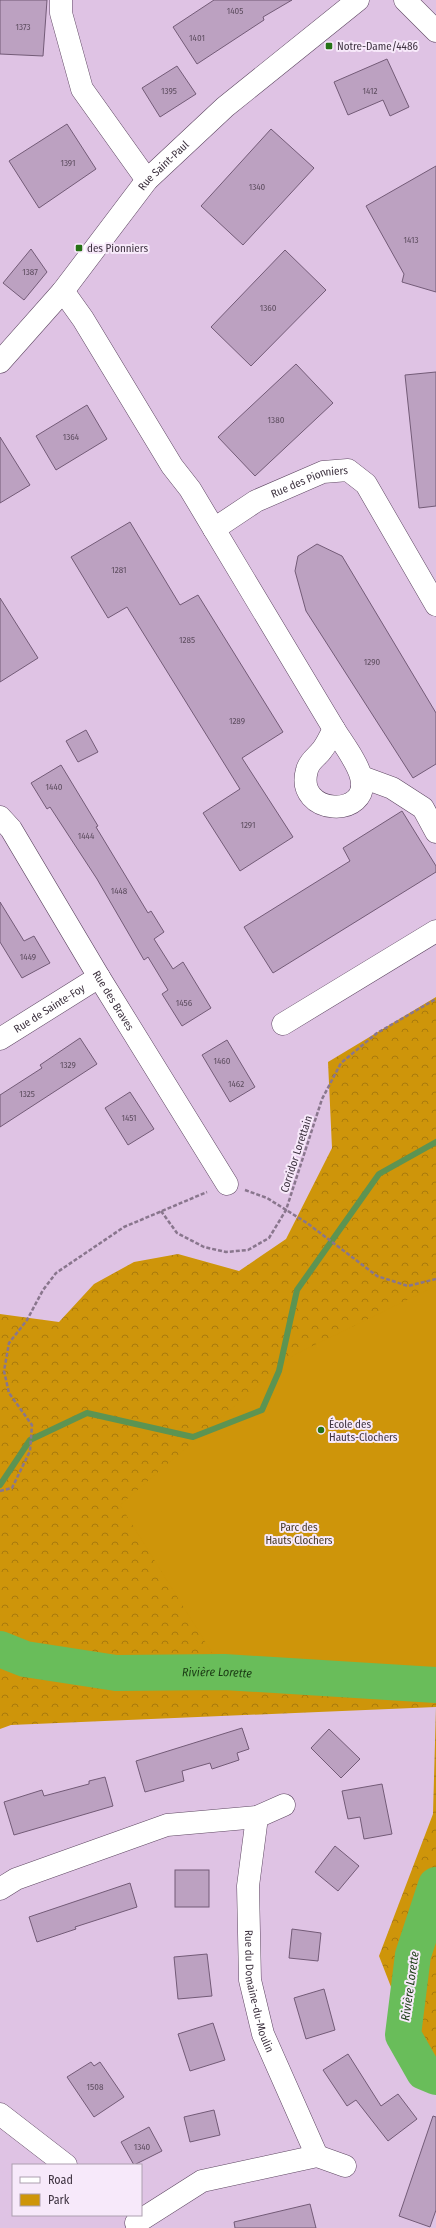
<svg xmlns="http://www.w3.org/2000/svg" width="436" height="2228" viewBox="0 0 436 2228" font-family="'Fira Sans Condensed',sans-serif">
<defs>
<pattern id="forest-crowns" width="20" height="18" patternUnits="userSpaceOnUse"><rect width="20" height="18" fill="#ce950a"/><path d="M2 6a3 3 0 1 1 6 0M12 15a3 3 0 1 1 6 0" fill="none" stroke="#a97a0c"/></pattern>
</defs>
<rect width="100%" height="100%" fill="#dfc3e4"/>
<path fill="url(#forest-crowns)" d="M436 997V2086L424 2072 379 1956 433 1814 436 1707 11 1725 0 1729V1314L59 1322 94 1284 134 1262 178 1254 239 1271 286 1239 332 1148 328 1062Z"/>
<path fill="#ce950a" d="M436 1286V1685L224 1672 120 1505 294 1355Z"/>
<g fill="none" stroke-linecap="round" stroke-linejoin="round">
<path stroke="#5c9452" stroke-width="6" d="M0 1485 30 1440 87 1413 193 1437 262 1410 279 1371 297 1290 379 1174 436 1142"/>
<g stroke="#69bd5a" stroke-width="36">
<path id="s1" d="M0 1649 25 1659 116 1673 224 1672 436 1685"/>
<path d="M436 1885 413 1955 403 2035 424 2072 436 2077"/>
</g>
</g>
<g fill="#bca1c1" stroke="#735b77">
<path d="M0 0H47L43 56 0 54Z"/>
<path d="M214 0H292L263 17 264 20 197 64 173 27Z"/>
<path d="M387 59 409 107 390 116 383 100 348 115 334 82Z"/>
<path d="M177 66 196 94 160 117 142 88Z"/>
<path d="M67 124 96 169 39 208 9 161Z"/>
<path d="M271 129 314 168 243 245 201 206Z"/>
<path d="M436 166V292L402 282 404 274 366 206Z"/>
<path d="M31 249 47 272 24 300 3 283Z"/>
<path d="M285 250 326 290 251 366 211 327Z"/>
<path d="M296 364 333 403 255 476 218 437Z"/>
<path d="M436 372V506L419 508 405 375Z"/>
<path d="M87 405 107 439 56 470 36 436Z"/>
<path d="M0 437 30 485 0 503Z"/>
<path d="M130 522 180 605 198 595 283 732 242 758 293 837 240 871 203 813 240 789 127 607 108 618 71 557Z"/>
<path d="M317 544 342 556 436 713V764L413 778 306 611 295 571 298 556Z"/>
<path d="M0 598 38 658 0 682Z"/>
<path d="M86 730 98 752 78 762 66 741Z"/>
<path d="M61 765 98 826 96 827 148 913 151 911 164 932 154 939 173 969 183 962 211 1008 182 1026 162 994 168 990 148 957 144 960 97 879 50 807 47 809 31 783Z"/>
<path d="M402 811 436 866V872L273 973 244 927 350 861 343 848Z"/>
<path d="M0 902 24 941 34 936 50 963 22 978 0 942Z"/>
<path d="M80 1038 97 1064 0 1127V1095L42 1068 40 1065Z"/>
<path d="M227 1040 255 1087 230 1102 202 1055Z"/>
<path d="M130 1092 154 1129 128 1145 105 1108Z"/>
<path d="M242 1728 249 1749 237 1753 239 1760 212 1769 210 1763 182 1771 184 1781 145 1792 136 1761Z"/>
<path d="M329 1729 360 1759 341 1778 311 1748Z"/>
<path d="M105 1777 113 1806 14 1835 4 1802 42 1790 44 1796 89 1784V1781Z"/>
<path d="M382 1784 392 1834 364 1839 360 1817 348 1819 342 1791Z"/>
<path d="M335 1846 359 1866 338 1891 315 1872Z"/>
<rect x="175" y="1870" width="34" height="37"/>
<path d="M130 1883 137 1907 75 1927 76 1929 37 1942 29 1917Z"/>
<path d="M292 1929 321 1933 318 1961 289 1958Z"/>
<path d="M207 1954 212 1996 178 1999 174 1957Z"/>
<path d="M324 1989 335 2030 306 2039 294 1998Z"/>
<path d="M213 2023 225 2060 190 2071 178 2034Z"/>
<path d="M348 2054 381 2106 398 2094 417 2119 388 2141 356 2100 347 2106 323 2070Z"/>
<path d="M91 2062 94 2066 100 2062 124 2097 94 2117 67 2077Z"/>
<path d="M214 2110 220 2135 190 2142 184 2117Z"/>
<path d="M433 2116 436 2117V2210L430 2227 399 2216Z"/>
<path d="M149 2127 162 2151 134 2165 121 2142Z"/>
<path d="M310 2204 316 2228H235L234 2222Z"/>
</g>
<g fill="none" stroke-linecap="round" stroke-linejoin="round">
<defs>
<g id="minor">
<path d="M61 0V13L82 89 147 180"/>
<path d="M405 0 436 31"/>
<path id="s2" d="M63 291 83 319 172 466 190 489 214 529 256 501 323 472 348 470 366 484 436 605"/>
<path id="s3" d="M0 362 63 291 147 180 225 107 358 0"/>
<path d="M214 529 334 729"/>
<path d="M334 729C342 742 358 763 361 777 372 819 294 816 307 770 309 761 317 757 322 750 327 744 330 736 334 729Z"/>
<path d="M362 777 392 788 423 808 436 832"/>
<path id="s4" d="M0 817 11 829 99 977 227 1184"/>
<path d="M283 1024 436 931"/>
<path id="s5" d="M0 1039 99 977"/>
<path id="s6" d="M257 1817 248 1886 250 1980 263 2034 317 2156"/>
<path d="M0 1889 16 1879 167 1825 257 1817 284 1805"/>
<path d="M0 2114 66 2165"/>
<path d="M136 2223 202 2181 317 2156 345 2166"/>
</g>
</defs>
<use href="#minor" stroke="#5e4762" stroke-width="23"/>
<g stroke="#89768d" stroke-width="2.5" stroke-dasharray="4 2" stroke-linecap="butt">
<path d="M245 1190 267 1198 307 1223 377 1276 408 1286 436 1279"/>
<path d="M161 1211 177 1233 204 1247 226 1252 248 1250 269 1238 286 1210 322 1099 341 1063 377 1033 436 999"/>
<path d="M0 1491 12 1488 30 1451 32 1425 9 1393 4 1371 9 1343 27 1320 43 1290 56 1273 124 1227 207 1192"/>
</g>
<use href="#minor" stroke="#fff" stroke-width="22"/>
</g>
<g fill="#267216" stroke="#f7e9fa" stroke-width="1.5">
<rect x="325" y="42" width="8" height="8" rx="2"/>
<rect x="75" y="244" width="8" height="8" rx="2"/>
<circle cx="321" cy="1430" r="4"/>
</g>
<g text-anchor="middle" stroke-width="4" stroke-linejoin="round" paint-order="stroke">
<g font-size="9" fill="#5e4e60">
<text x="235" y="14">1405</text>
<text x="23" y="30">1373</text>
<text x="197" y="41">1401</text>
<text x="169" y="94">1395</text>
<text x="370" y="94">1412</text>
<text x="68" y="166">1391</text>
<text x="257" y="190">1340</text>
<text x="411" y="243">1413</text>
<text x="30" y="275">1387</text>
<text x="268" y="311">1360</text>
<text x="276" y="423">1380</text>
<text x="71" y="440">1364</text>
<text x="119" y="573">1281</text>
<text x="187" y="643">1285</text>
<text x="372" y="665">1290</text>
<text x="237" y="724">1289</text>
<text x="54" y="790">1440</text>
<text x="248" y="828">1291</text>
<text x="86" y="839">1444</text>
<text x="119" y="894">1448</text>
<text x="28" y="960">1449</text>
<text x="184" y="1006">1456</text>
<text x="222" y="1064">1460</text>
<text x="68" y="1068">1329</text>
<text x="236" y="1087">1462</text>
<text x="27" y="1097">1325</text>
<text x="129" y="1121">1451</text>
<text x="95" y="2090">1508</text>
<text x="142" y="2150">1340</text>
</g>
<g font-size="11" fill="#3e3340" stroke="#f7e9fa" text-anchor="start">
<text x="337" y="50">Notre-Dame/4486</text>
<text x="87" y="252">des Pionniers</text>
<text x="329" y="1428">École des<tspan x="329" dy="13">Hauts-Clochers</tspan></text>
</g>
<g font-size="11" fill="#3e3340" stroke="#f7e9fa">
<text dy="4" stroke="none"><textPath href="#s3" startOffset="256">Rue Saint-Paul</textPath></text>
<text dy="4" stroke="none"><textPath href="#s2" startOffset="390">Rue des Pionniers</textPath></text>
<text dy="4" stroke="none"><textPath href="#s4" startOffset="216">Rue des Braves</textPath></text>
<text dy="4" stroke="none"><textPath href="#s5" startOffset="58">Rue de Sainte-Foy</textPath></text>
<text transform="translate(296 1154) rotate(-72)" y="4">Corridor Lorettain</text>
<text dy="4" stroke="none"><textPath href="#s6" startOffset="176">Rue du Domaine-du-Moulin</textPath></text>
</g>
<g font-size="11" fill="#443823" stroke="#f7e9fa">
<text x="299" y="1531">Parc des<tspan x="299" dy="13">Hauts Clochers</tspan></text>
</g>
<g font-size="12" font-style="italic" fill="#1a3b14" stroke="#f7e9fa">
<text dy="4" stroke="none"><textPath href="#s1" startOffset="220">Rivière Lorette</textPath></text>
<text transform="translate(410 1986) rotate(-82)" y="4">Rivière Lorette</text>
</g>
</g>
<rect x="12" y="2164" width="130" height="52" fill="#f7e9fa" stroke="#ada0b0"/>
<rect x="20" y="2177" width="20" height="6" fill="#ffffff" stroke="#ada0b0"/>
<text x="48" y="2184" font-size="12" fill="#3e3340">Road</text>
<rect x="20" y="2194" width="20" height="12" fill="#ce950a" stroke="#ada0b0"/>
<text x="48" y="2204" font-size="12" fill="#3e3340">Park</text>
</svg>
